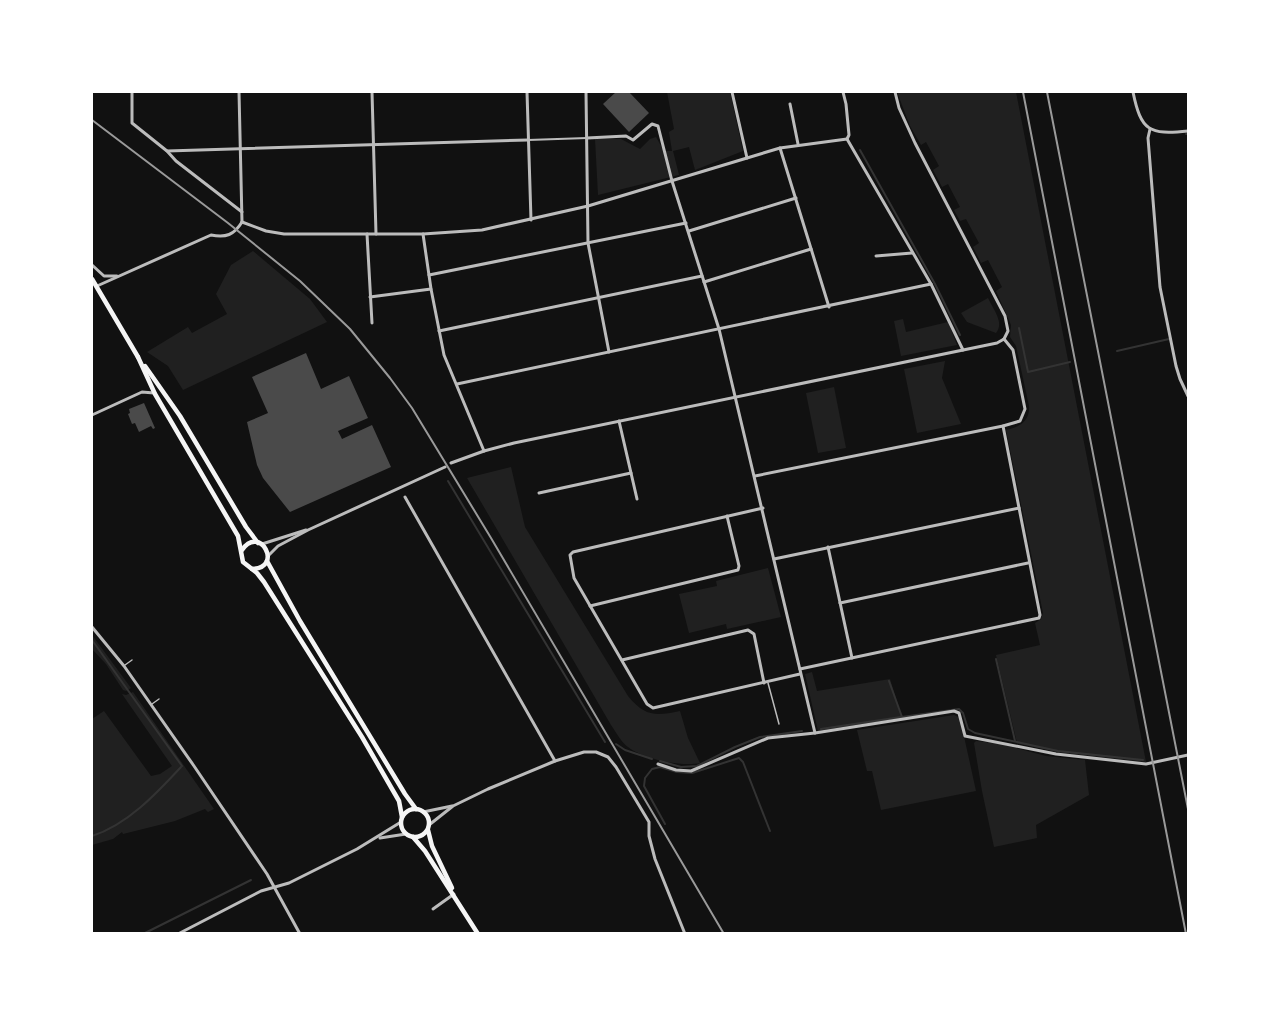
<svg xmlns="http://www.w3.org/2000/svg" width="1280" height="1025" viewBox="0 0 1280 1025" font-family="Barlow,sans-serif">
<rect width="100%" height="100%" fill="#111"/>
<g fill="#202020">
<path d="M667 92H730L743 151 695 170 689 147 673 151 679 175 598 195 595 139H621L640 149 650 139 656 137 664 151H672L669 132 674 129Z"/>
<path d="M897 92H1016L1146 762 1058 752 1017 743 996 655 1040 645 1035 623 1041 619 1043 613 1006 430C1020 427 1030 421 1029 406L1016 346 1010 337 1011 325 996 291 1002 287 988 260 981 263 973 247 979 243 966 219 960 221 954 210 960 207 948 184 942 187 933 170 939 166 926 142 921 145 910 126Z"/>
<path d="M253 251 310 299 327 322 183 390 168 366 147 352 188 327 192 333 227 314 216 294 231 265Z"/>
<path d="M988 298C993 309 1005 323 996 333L967 322 961 313Z"/>
<path d="M903 319 906 332 948 322 957 345 901 356 894 321Z"/>
<path d="M945 361 942 378 961 424 917 433 904 369Z"/>
<path d="M834 387 846 448 818 453 806 393Z"/>
<path d="M511 467 525 527 628 696C645 717 656 716 680 711L688 738 700 763C681 767 643 759 628 747 621 742 616 732 611 725L467 478Z"/>
<path d="M768 568 781 617 727 629 726 624 689 633 679 594 717 586 716 581Z"/>
<path d="M92 635 131 688 126 691 123 690 106 664 92 649Z"/>
<path d="M812 672 817 691 890 679 902 718 818 731 805 674Z"/>
<path d="M133 692 214 809 208 812 205 809 175 821 123 834 122 832 113 839 92 845V719L104 711 151 776 160 774 172 766 122 694 126 695Z"/>
<path d="M954 715 960 718 976 791 881 810 872 771H867L857 730Z"/>
<path d="M976 741 1001 744 1046 756 1085 760 1089 795 1036 825 1037 838 994 847 982 791 974 743Z"/>
</g>
<g fill="none" stroke-linecap="round" stroke-linejoin="round">
<g stroke="#333" stroke-width="2">
<path d="M1186 134H1188"/>
<path d="M860 150 935 284 960 335"/>
<path d="M1019 328 1028 372 1070 362"/>
<path d="M1117 351 1169 339"/>
<path d="M448 481 605 742"/>
<path d="M92 640 182 766"/>
<path d="M996 659 1015 741"/>
<path d="M889 681 902 717 959 709 963 713 968 729 975 733 1058 751 1143 760"/>
<path d="M821 729 901 717"/>
<path d="M616 744 625 750 652 759"/>
<path d="M660 761 681 767 697 766 735 747 760 737 802 731"/>
<path d="M665 824 644 786 645 778 652 769 660 767 677 772 692 773 739 758 743 762 770 831"/>
<path d="M92 836C127 825 156 794 181 767"/>
<path d="M143 934 251 880"/>
</g>
</g>
<g fill="#4a4a4a">
<path d="M616 92H629L649 113 629 132 603 104Z"/>
<path d="M306 353 321 389 349 376 368 418 338 431 342 439 372 425 391 467 290 512 263 478 257 465 247 422 268 413 252 377Z"/>
<path d="M144 403 155 428 153 429 151 426 139 432 135 423 132 424 128 414 130 413 129 409Z"/>
</g>
<g fill="none" stroke-linecap="round" stroke-linejoin="round">
<g stroke="#bcbcbc" stroke-width="1.5">
<path d="M125 665 132 660"/>
<path d="M768 683 779 724"/>
<path d="M152 704 159 699"/>
</g>
<path stroke="#bcbcbc" stroke-width="2" d="M528 140 587 138"/>
<g stroke="#bcbcbc" stroke-width="3">
<path d="M132 92V123L167 151 176 161 242 212"/>
<path d="M239 92 242 222"/>
<path d="M372 92 376 234"/>
<path d="M527 92 531 220"/>
<path d="M586 92 588 243 609 352"/>
<path d="M732 92 747 158"/>
<path d="M843 92 846 104 849 135 847 139"/>
<path d="M895 92 899 108 915 143 1005 316 1008 331 1004 339"/>
<path d="M1133 92C1141 131 1149 135 1188 131"/>
<path d="M790 104 798 144"/>
<path d="M1150 129 1148 138 1160 287 1176 366 1180 379 1188 396"/>
<path d="M587 138 626 136 633 140 652 124 658 126 672 181 719 329 815 733"/>
<path d="M780 148 829 307"/>
<path d="M167 151 528 140"/>
<path d="M242 222 266 231 284 234H423L482 230 588 206 780 148 847 139 931 284 963 350"/>
<path d="M689 231 796 198"/>
<path d="M367 234 372 323"/>
<path d="M423 234 431 289 444 355 484 451"/>
<path d="M876 256 912 253"/>
<path d="M92 265 104 276H117"/>
<path d="M429 275 686 223"/>
<path d="M704 282 811 249"/>
<path d="M97 286 211 235C226 238 234 235 242 222"/>
<path d="M370 297 431 289"/>
<path d="M439 331 702 276"/>
<path d="M457 384 931 284"/>
<path d="M92 415 142 392 154 393"/>
<path d="M619 421 637 499"/>
<path d="M451 463 484 451 514 443 997 343 1004 339"/>
<path d="M755 476 1003 426 1020 421 1025 409 1013 350 1004 339"/>
<path d="M539 493 631 473"/>
<path d="M405 497 555 761"/>
<path d="M763 508 573 552 570 555 574 578 647 704 653 708 800 674"/>
<path d="M262 544 306 530"/>
<path d="M828 547 852 658"/>
<path d="M268 556 278 546 308 530 445 467"/>
<path d="M774 559 1019 508"/>
<path d="M840 603 1028 563"/>
<path d="M590 606 738 570 739 566 727 516"/>
<path d="M92 627 124 666 194 766 267 874 300 934"/>
<path d="M622 660 748 630 754 634 764 683"/>
<path d="M800 669 1039 618 1040 615 1003 426"/>
<path d="M658 764 676 770 691 771 768 738 815 733 954 711 959 713 965 736 1056 754 1146 764 1188 755"/>
<path d="M423 812 452 806"/>
<path d="M429 825 453 806 488 789 555 761 584 752H596L608 757 616 767 649 822V836L655 859 685 934"/>
<path d="M380 838 406 834"/>
<path d="M433 909 454 894"/>
<path d="M178 934 261 891 289 883 357 849 401 822"/>
</g>
<g stroke="#f5f5f5" stroke-width="4.5">
<path d="M92 279 138 357"/>
<path d="M138 357 155 394 238 536 243 562 257 573 264 582 362 737 399 801 402 817"/>
<path d="M145 366 180 416 246 527 258 543"/>
<path d="M242 550C260 524 284 568 252 569"/>
<path d="M267 561 300 621 405 794 416 809"/>
<circle cx="415" cy="823" r="14"/>
<path d="M428 830 432 846 452 888"/>
<path d="M413 837 425 851 478 934"/>
</g>
<g stroke="#9a9a9a" stroke-width="2">
<path d="M1023 92 1186 934"/>
<path d="M1047 92 1188 809"/>
<path d="M92 120 228 223 300 281 350 329 390 378 412 408 491 538 724 934"/>
</g>
</g>
<rect width="1280" height="1025" fill="none" stroke="#ffffff" stroke-width="186"/>
</svg>
